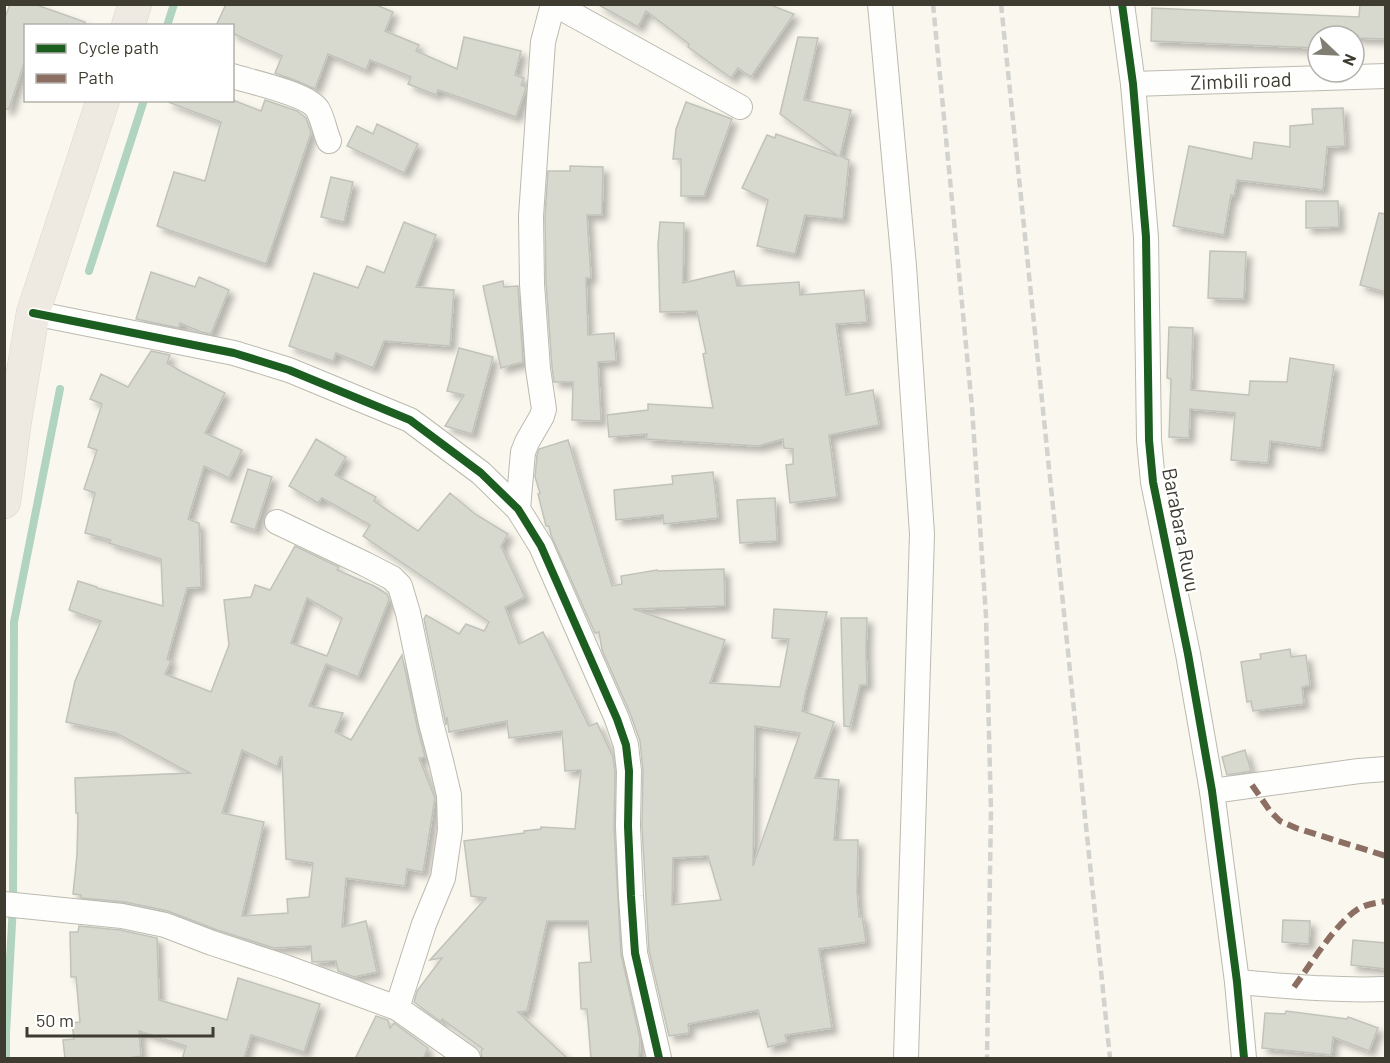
<svg xmlns="http://www.w3.org/2000/svg" width="1390" height="1063" viewBox="0 0 1390 1063" font-family="Barlow,sans-serif">
<defs>
<filter id="shadow"><feDropShadow dx="5.5" dy="5.5" stdDeviation="3" flood-color="#0004"/></filter>
</defs>
<rect width="100%" height="100%" fill="#faf8ee"/>
<g fill="none" stroke-linecap="round" stroke-linejoin="round">
<g stroke="#b0d4c0" stroke-width="8">
<path d="M167 26 174 4"/>
<path d="M89 271 144 100"/>
<path d="M6 1058V1033L13 905 14 622 60 389"/>
</g>
</g>
<g fill="#d7d9cf" stroke="#c1c3ba" stroke-width="1.5" fill-rule="evenodd" filter="url(#shadow)">
<path d="M10 4H34L85 22V26H26V57L9 109H4V20Z"/>
<path d="M226 4H374L393 12 385 31 419 45 416 51 457 69 464 37 521 51 515 75 524 78 521 85 526 87 525 91 516 117 438 90 436 95 408 84 411 77 370 60 366 70 328 54 315 89 297 81 275 73 282 56 232 33V26H216Z"/>
<path d="M597 4H768L794 14 751 77 738 68 731 78 688 47 689 44 646 11 638 27Z"/>
<path d="M1360 4H1386V39L1358 38V36H1318V48L1151 41 1152 8 1359 17Z"/>
<path d="M798 37 818 38 804 100 851 110 840 156 849 160 843 219 805 215 795 254 757 246 768 200 742 188 767 135 775 138 776 134 838 156 780 114Z"/>
<path d="M168 100H233L261 111 265 100 297 111 306 118 311 133 266 264 157 226 174 172 205 181 221 122 168 102Z"/>
<path d="M686 102 732 119 704 196H681V159H673L676 129Z"/>
<path d="M1343 108 1345 146 1327 147 1323 190 1237 180 1234 196 1231 195 1224 235 1173 226 1189 146 1252 159 1254 142 1290 147V126L1313 124 1312 109Z"/>
<path d="M377 124 418 144 404 173 347 146 357 126 373 134Z"/>
<path d="M570 166 603 167 602 215H587L591 278H586L588 335 614 333 616 361 598 362 601 421 572 420 573 382H554L552 367 546 283 545 216 548 171H570Z"/>
<path d="M331 177 353 182 344 222 321 217Z"/>
<path d="M1306 201H1338L1339 227 1306 228Z"/>
<path d="M1379 213 1386 214V292L1360 285Z"/>
<path d="M404 222 436 235 416 287 454 290 450 346 384 341 373 368 336 353 333 361 289 346 314 273 358 288 367 266 384 273Z"/>
<path d="M660 222 684 223 683 283 734 271 737 286 799 282 800 295 864 290 867 322 836 324 846 395 873 390 879 425 829 435 837 497 790 503 786 465 793 464V449L784 448 783 439 758 446 646 439 647 434 609 437 607 415 648 410V404L713 408 703 354 706 353 697 311 660 312 658 244Z"/>
<path d="M1210 251 1246 252 1244 299 1208 298Z"/>
<path d="M151 272 195 287 199 277 229 290 211 334 201 332 180 323 179 328 136 319Z"/>
<path d="M503 281 504 287 518 286 523 362 501 368 483 286Z"/>
<path d="M1169 327 1193 328 1191 390 1249 395 1250 381 1287 382 1290 358 1334 365 1321 448 1270 441 1268 463 1231 460 1235 413 1190 409 1189 438 1169 437 1171 379 1167 378Z"/>
<path d="M459 348 493 357 472 434 445 426 464 395 447 391Z"/>
<path d="M151 351 170 355 167 363 182 372 225 393 205 433 242 450 229 478 204 466 188 519 199 523 201 587 187 588 167 659 171 661 165 674 211 692 229 645 224 600 251 597 255 585 270 590 295 546 339 567 337 570 374 586 387 594 389 600 358 677 326 664 309 706 343 713 335 732 351 740 402 655 417 726 425 757 419 758 435 798 423 872 407 869 405 886 346 878 342 927 366 921 377 972 354 977 338 971 336 961 312 962 311 946 274 948 217 930 168 911 125 902 81 898V895L73 894 77 855 78 813H76L75 778 190 773 116 733 66 722 75 681 101 621 69 610 78 581 97 587V588L163 606 161 559 109 543 111 540 85 533 95 493 84 489 97 450 88 447 102 404 90 399 101 374 128 387ZM307 598 342 618 327 656 291 643ZM242 750 277 767 280 757H282L286 859 313 863 309 897 287 899 288 913 242 916 264 822 222 813Z"/>
<path d="M316 439 346 457 335 475 376 497 374 501 418 531 450 493 475 514 508 534 501 546 525 597 505 607 519 644 543 632 589 726 597 723 613 757 615 772 614 827 621 954 640 1039 639 1059H591L587 1009H581L579 963 591 962 588 921H547L527 1011 518 1012 568 1059H482L481 1051 483 1049 442 1019 441 1022 414 1002 417 991 442 958 430 960 486 898 471 896 464 841 524 833V831L541 829V827L575 829 581 770 565 771 562 731 509 738 507 721 449 732 447 717 446 725 445 720 424 619 426 615 459 634 466 624 484 631 489 622 363 536 370 525 322 498 318 503 289 486Z"/>
<path d="M568 440 612 586 622 584 621 576 657 570 658 571 724 569 725 606 633 609 725 640 710 683 780 687 789 639 772 638 774 609 827 612 806 691 802 711 834 722 815 778 839 780 834 840H858L857 891 859 917 862 916 866 942 819 949 832 1028 785 1035 787 1042 768 1047 758 1010 688 1024 689 1033 669 1036 649 951 642 826 643 771 640 741 630 713 602 650 599 632 595 633 551 535 549 526H546L538 494 540 493 535 477 537 455 539 449ZM755 726 800 733 753 866ZM708 856 721 900 672 905 673 858Z"/>
<path d="M248 469 272 477 255 530 231 522Z"/>
<path d="M713 472 718 518 664 524 663 515 616 520 614 490 673 484 672 476Z"/>
<path d="M775 498 777 541 740 543 737 500Z"/>
<path d="M841 618H867L866 649 867 685H860L850 727 844 726Z"/>
<path d="M1290 649 1291 657 1306 655 1310 685 1302 687 1304 704 1253 711 1251 701 1247 702 1241 662 1261 659 1260 654Z"/>
<path d="M1245 750 1251 771 1227 775 1222 757Z"/>
<path d="M1283 920 1310 921 1309 944 1282 942Z"/>
<path d="M79 926 120 930 157 938 159 1000 227 1020 238 978 320 1004 304 1052 251 1035 244 1059H182L186 1046 139 1031 141 1056 122 1059H65L63 1040 74 1039 72 1023 80 1022 76 977H71L70 932H78Z"/>
<path d="M1353 940 1386 943V969L1351 965Z"/>
<path d="M1286 1011 1347 1019 1348 1017 1378 1028 1369 1051 1333 1037 1331 1055 1262 1048 1265 1013 1285 1014Z"/>
<path d="M376 1016 388 1020 390 1028 394 1023 428 1048 423 1059H355Z"/>
</g>
<g fill="none" stroke-linecap="round" stroke-linejoin="round">
<defs>
<g id="street">
<path d="M554 4 740 107"/>
<path d="M880 4 904 266 922 534 906 1058"/>
<path d="M1122 4 1133 84 1146 237 1149 440 1153 482 1188 654 1212 791 1237 982 1244 1058"/>
<path d="M232 76C251 82 309 94 318 110 323 119 325 132 329 141"/>
<path d="M1133 84 1386 76"/>
<path d="M33 313 234 353 289 370 410 420 481 473 518 509 541 546 617 719 626 745 629 771 628 826 631 896 635 953 659 1058"/>
<path d="M518 509 523 452 527 442 542 416 544 409 538 369 532 284 531 216 543 42 553 4"/>
<path d="M277 522 365 564 392 578 400 586 408 613 431 723 441 761 449 795 450 830 443 878 424 924 397 1008"/>
<path d="M1212 791 1359 771 1386 769"/>
<path d="M4 904 122 916 165 925 212 943 285 967 397 1008 468 1058"/>
<path d="M1237 982C1287 986 1336 991 1386 989"/>
</g>
<g id="primary">
<path d="M128 26 135 4"/>
<path d="M4 502 15 420 33 313 103 100"/>
</g>
</defs>
<use href="#street" stroke="#bcbab0" stroke-width="26"/>
<use href="#primary" stroke="#d7d6cf" stroke-width="34"/>
<use href="#street" stroke="#fefefc" stroke-width="24"/>
<use href="#primary" stroke="#efeae1" stroke-width="33"/>
<g stroke="#d2d2cf" stroke-width="4.5" stroke-dasharray="9 4.5" stroke-linecap="butt">
<path d="M933 4 972 407 986 616 991 811 987 1058"/>
<path d="M1001 4 1110 1058"/>
</g>
<g stroke="#8d6e63" stroke-width="6" stroke-dasharray="12 6" stroke-linecap="butt">
<path d="M1252 785 1270 811 1280 821 1296 828 1386 856"/>
<path d="M1294 987C1311 964 1335 924 1358 909 1366 904 1377 903 1386 901"/>
</g>
<defs>
<g id="cycleway">
<path d="M1122 4 1133 84 1146 237 1149 440 1153 482 1188 654 1212 791 1237 982 1244 1058"/>
<path d="M33 313 234 353 289 370 410 420 481 473 518 509 541 546 617 719 626 745 629 771 628 826 631 896 635 953 659 1058"/>
</g>
</defs>
<use href="#cycleway" stroke="#fff" stroke-width="11"/>
<use href="#cycleway" stroke="#1b5e20" stroke-width="8"/>
</g>
<g text-anchor="middle" stroke-width="4.5" stroke-linejoin="round" paint-order="stroke">
<g font-size="20" fill="#3e3c30" stroke="#fff">
<text transform="translate(1241 81) rotate(-2)" y="7">Zimbili road</text>
<text transform="translate(1181 530) rotate(79)" y="7">Barabara Ruvu</text>
</g>
</g>
<rect width="1390" height="1063" fill="none" stroke="#3e3c30" stroke-width="12"/>
<rect x="24" y="24" width="210" height="78" fill="#ffffff" stroke="#b2b1ac" stroke-width="1.5"/>
<rect x="36" y="44" width="30" height="9" fill="#1b5e20" stroke="#b2b1ac" stroke-width="1.5"/>
<text x="78" y="54" font-size="18" fill="#3e3c30">Cycle path</text>
<rect x="36" y="74" width="30" height="9" fill="#8d6e63" stroke="#b2b1ac" stroke-width="1.5"/>
<text x="78" y="84" font-size="18" fill="#3e3c30">Path</text>
<g transform="translate(1336 54) rotate(113)"><circle r="28" fill="#ffffff" stroke="#b2b1ac" stroke-width="1.5"/>
<path d="M0-4.5L10 22L0 15L-10 22Z" fill="#807e72"/>
<text y="-9" font-size="16" font-weight="bold" text-anchor="middle" fill="#3e3c30">N</text>
</g>
<path d="M27 1027v9h186v-9" fill="none" stroke="#3e3c30" stroke-width="3"/>
<text x="36" y="1027" font-size="18" fill="#3e3c30" stroke="#ffffff" stroke-width="4.5" paint-order="stroke">50 m</text>
</svg>
